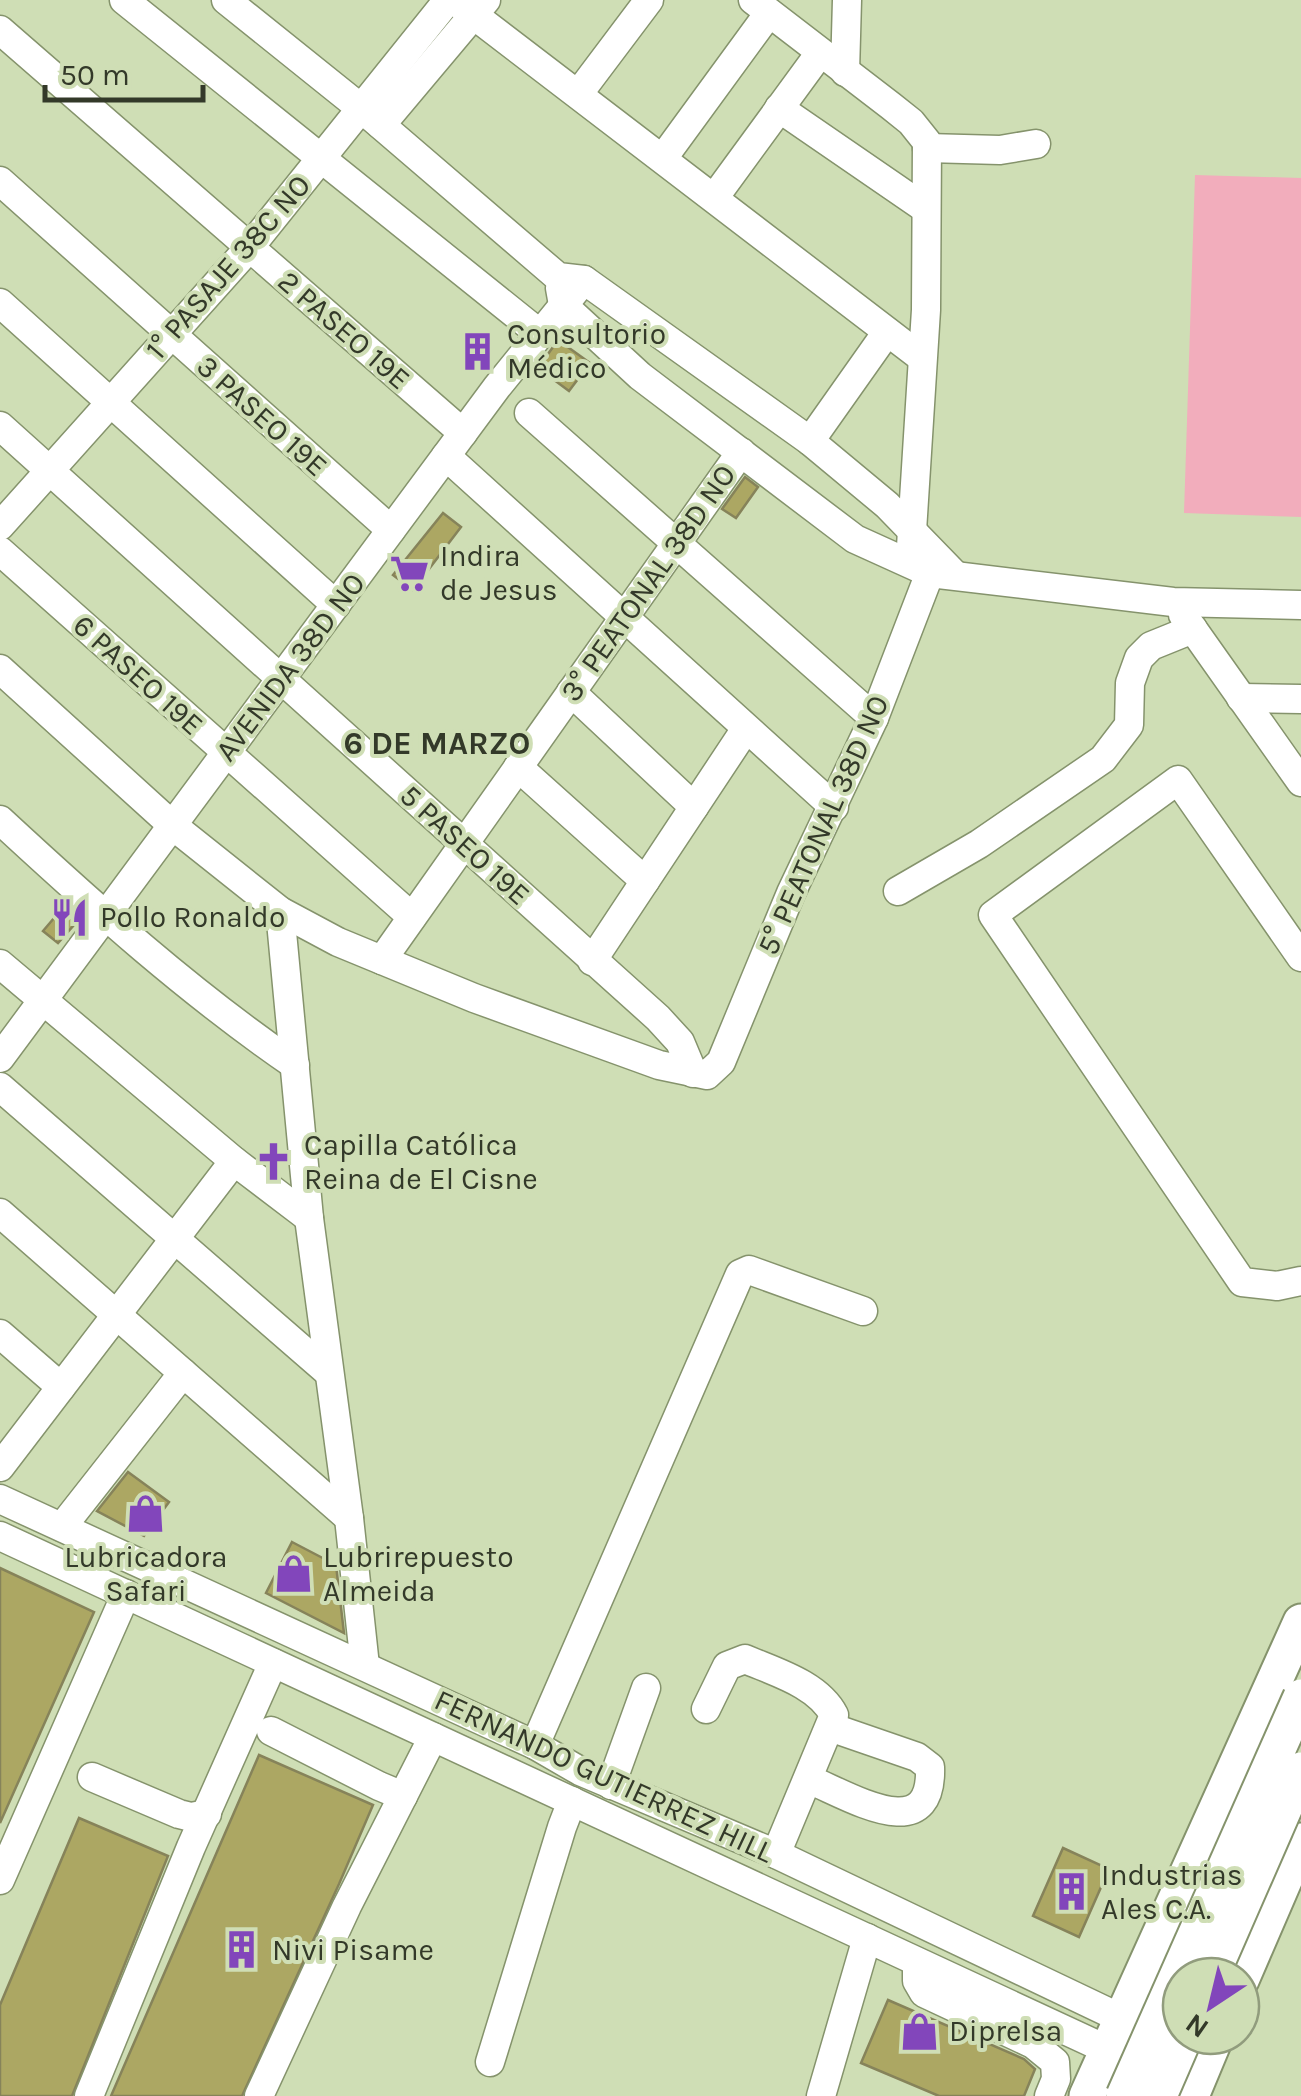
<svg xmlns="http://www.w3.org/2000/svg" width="1301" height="2096" viewBox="0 0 1301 2096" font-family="Karla,sans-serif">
<rect width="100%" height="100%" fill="#cfdeb5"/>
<path fill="#f2adbc" d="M1195 175 1301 178V517L1184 513Z"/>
<g fill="#aca763" stroke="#86835a" stroke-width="2.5">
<path d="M558 340 590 363 569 391 538 368Z"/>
<path d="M745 477 758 487 736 518 722 509Z"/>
<path d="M443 513 461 527 413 590 393 575Z"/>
<path d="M66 904 81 917 58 943 43 931Z"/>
<path d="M128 1472 169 1502 144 1536 97 1511Z"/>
<path d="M292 1542 336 1565 344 1633 266 1593Z"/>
<path d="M0 1568 94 1612 0 1823Z"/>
<path d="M259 1755 373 1805 339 1884 242 2096H111Z"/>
<path d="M79 1818 168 1856 72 2096H0V2005Z"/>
<path d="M1063 1848 1109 1869 1079 1937 1033 1916Z"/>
<path d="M888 2000 1024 2059 1035 2069 1024 2096H939L861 2063Z"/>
</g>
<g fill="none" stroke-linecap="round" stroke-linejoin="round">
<defs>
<g id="minor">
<path d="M124 0 540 334"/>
<path d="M226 0 368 114 558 277 584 280 810 441 887 505 955 575"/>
<path d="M454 0 922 358"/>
<path d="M753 0 891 106 911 122 927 142 926 310 911 547"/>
<path d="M0 30 463 433"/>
<path d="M845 72 847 0"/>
<path d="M579 93 649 0"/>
<path d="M779 108 926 209"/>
<path d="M381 125 486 0"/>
<path d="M927 148 1000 150 1036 144"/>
<path d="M663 158 769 13"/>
<path d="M0 181 391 530"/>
<path d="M714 198 820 53"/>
<path d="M560 288 563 305 640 376 855 539 930 573 1173 602 1301 605"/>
<path d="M0 303 336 605"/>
<path d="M529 413 874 718"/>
<path d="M0 426 658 1018 680 1042 693 1073"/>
<path d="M810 441 887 332"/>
<path d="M446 456 834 807"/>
<path d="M0 526 249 248 448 0"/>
<path d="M0 551 412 917"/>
<path d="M1183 615 1301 782"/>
<path d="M0 669 172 825 280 911 338 942 474 998 659 1065 707 1075 721 1062 791 893 874 718 936 557"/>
<path d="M571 692 694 807"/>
<path d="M1241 698 1301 699"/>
<path d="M518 767 645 881"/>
<path d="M0 820C94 907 190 993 295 1065"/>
<path d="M898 891 979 844 1103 759 1129 725 1130 683 1139 658 1151 646 1193 629"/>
<path d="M280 911 309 1218 349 1518 365 1666"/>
<path d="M1301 957 1178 780 993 915 1242 1282 1277 1286 1301 1281"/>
<path d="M382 960 741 452"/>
<path d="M592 961 745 730"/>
<path d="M0 964 234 1161 309 1218"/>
<path d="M0 1058 497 387 584 280"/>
<path d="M0 1087 328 1372"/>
<path d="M0 1213 349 1518"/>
<path d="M0 1334 61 1387"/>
<path d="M0 1467 234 1161"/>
<path d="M0 1499 535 1745 580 1771 776 1854 1137 2026"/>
<path d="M62 1527 183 1373"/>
<path d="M0 1536 1123 2057"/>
<path d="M706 1709 727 1666 745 1659C775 1672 818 1684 834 1715L776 1854"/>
<path d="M271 1731 379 1786 403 1796"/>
<path d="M535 1745 740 1274 749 1270 863 1311"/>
<path d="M92 1777 179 1814 191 1817 207 1814"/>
<path d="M808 1779C850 1796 933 1849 930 1767L917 1757 830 1727"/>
<path d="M611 1785 646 1688"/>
<path d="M0 1880 126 1594"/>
<path d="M917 1962V1981L924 1993 1033 2044 1055 2062 1056 2079 1049 2096"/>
<path d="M490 2062 562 1827 572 1801"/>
<path d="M89 2096 191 1847 273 1663"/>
<path d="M259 2096 347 1906 433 1737"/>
<path d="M821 2096 867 1938"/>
</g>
<g id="major">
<path d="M1241 1980 1301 1841"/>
<path d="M1087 2096 1301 1622"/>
<path d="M1191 2096 1216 2036"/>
</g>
</defs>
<use href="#minor" stroke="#85936c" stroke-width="31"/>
<use href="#major" stroke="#85936c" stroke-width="39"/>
<use href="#minor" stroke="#fff" stroke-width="28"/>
<use href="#major" stroke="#fff" stroke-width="35"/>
<defs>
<g id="major-bridge">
<path d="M1211 1976 1301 1770"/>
<path d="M1124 2096 1301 1697"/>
<path d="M1159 2096 1185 2036"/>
</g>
</defs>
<use href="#major-bridge" stroke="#85936c" stroke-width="39" stroke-linecap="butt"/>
<use href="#major-bridge" stroke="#fff" stroke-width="35"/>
</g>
<defs>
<symbol id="building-bare" viewBox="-9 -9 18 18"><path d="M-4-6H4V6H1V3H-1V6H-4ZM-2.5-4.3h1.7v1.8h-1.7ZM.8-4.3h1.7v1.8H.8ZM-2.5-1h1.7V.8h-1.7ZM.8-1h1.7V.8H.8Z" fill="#8246bb" stroke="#cfdeb5" stroke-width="2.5" paint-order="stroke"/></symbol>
<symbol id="supermarket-bare" viewBox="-9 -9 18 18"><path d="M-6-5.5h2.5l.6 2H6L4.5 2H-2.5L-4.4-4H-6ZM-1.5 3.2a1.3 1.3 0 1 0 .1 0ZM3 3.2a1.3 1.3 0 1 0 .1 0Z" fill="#8246bb" stroke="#cfdeb5" stroke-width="2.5" paint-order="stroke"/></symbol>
<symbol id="restaurant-bare" viewBox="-9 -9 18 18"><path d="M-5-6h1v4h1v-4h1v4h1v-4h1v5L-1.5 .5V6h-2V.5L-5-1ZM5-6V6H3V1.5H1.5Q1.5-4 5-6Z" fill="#8246bb" stroke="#cfdeb5" stroke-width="2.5" paint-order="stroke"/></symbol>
<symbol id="church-bare" viewBox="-9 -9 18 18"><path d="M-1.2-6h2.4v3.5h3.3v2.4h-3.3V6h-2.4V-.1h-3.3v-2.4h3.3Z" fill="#8246bb" stroke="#cfdeb5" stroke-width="2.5" paint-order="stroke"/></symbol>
<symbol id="shop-bare" viewBox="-9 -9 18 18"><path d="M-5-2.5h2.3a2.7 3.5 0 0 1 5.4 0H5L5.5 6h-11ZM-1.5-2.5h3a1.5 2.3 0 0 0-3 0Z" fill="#8246bb" stroke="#cfdeb5" stroke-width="2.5" paint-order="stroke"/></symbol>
</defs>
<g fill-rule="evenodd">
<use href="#building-bare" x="450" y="324" width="55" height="55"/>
<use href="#supermarket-bare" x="382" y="546" width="55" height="55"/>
<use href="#restaurant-bare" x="42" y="890" width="55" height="55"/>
<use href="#church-bare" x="246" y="1134" width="55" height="55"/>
<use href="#shop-bare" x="118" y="1486" width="55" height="55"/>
<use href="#shop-bare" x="266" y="1546" width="55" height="55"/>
<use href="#building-bare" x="1044" y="1864" width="55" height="55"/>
<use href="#building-bare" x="214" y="1922" width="55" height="55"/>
<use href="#shop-bare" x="892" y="2004" width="55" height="55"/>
</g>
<g text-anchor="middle" stroke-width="8" stroke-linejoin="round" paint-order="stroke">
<g font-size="30" fill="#333929" stroke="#cfdeb5">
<text transform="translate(228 267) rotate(-49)" y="10">1° PASAJE 38C NO</text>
<text transform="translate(344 330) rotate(41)" y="10">2 PASEO 19E</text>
<text transform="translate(262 416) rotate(42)" y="10">3 PASEO 19E</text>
<text transform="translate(648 583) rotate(-55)" y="10">3° PEATONAL 38D NO</text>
<text transform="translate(290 667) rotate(-53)" y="10">AVENIDA 38D NO</text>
<text transform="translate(138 675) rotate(42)" y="10">6 PASEO 19E</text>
<text transform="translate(823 825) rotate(-66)" y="10">5° PEATONAL 38D NO</text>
<text transform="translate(465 845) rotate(42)" y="10">5 PASEO 19E</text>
<text transform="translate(604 1776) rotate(25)" y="10">FERNANDO GUTIERREZ HILL</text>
</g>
<g font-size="30" fill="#333929" stroke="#cfdeb5" text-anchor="start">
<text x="507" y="344">Consultorio<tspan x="507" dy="34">Médico</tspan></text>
<text x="440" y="566">Indira<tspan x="440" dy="34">de Jesus</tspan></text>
<text x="100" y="927">Pollo Ronaldo</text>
<text x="304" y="1155">Capilla Católica<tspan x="304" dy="34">Reina de El Cisne</tspan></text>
<text x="146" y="1567" text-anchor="middle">Lubricadora<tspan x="146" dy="34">Safari</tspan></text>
<text x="323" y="1567">Lubrirepuesto<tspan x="323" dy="34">Almeida</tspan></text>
<text x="1101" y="1885">Industrias<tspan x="1101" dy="34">Ales C.A.</tspan></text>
<text x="272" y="1960">Nivi Pisame</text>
<text x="949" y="2041">Diprelsa</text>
</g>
<g font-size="32" font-weight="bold" fill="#333929" stroke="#cfdeb5">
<text x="437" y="754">6 DE MARZO</text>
</g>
</g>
<g transform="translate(1211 2006) rotate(215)"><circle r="48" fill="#cfdeb5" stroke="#919c7d" stroke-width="2.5"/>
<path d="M0-8L18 38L0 25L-18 38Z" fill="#8246bb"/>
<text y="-15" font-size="28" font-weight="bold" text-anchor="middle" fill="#333929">N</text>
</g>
<path d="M45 85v15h158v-15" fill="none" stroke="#333929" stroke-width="5"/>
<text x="60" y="85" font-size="30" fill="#333929" stroke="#cfdeb5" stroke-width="8" paint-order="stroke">50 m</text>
</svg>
